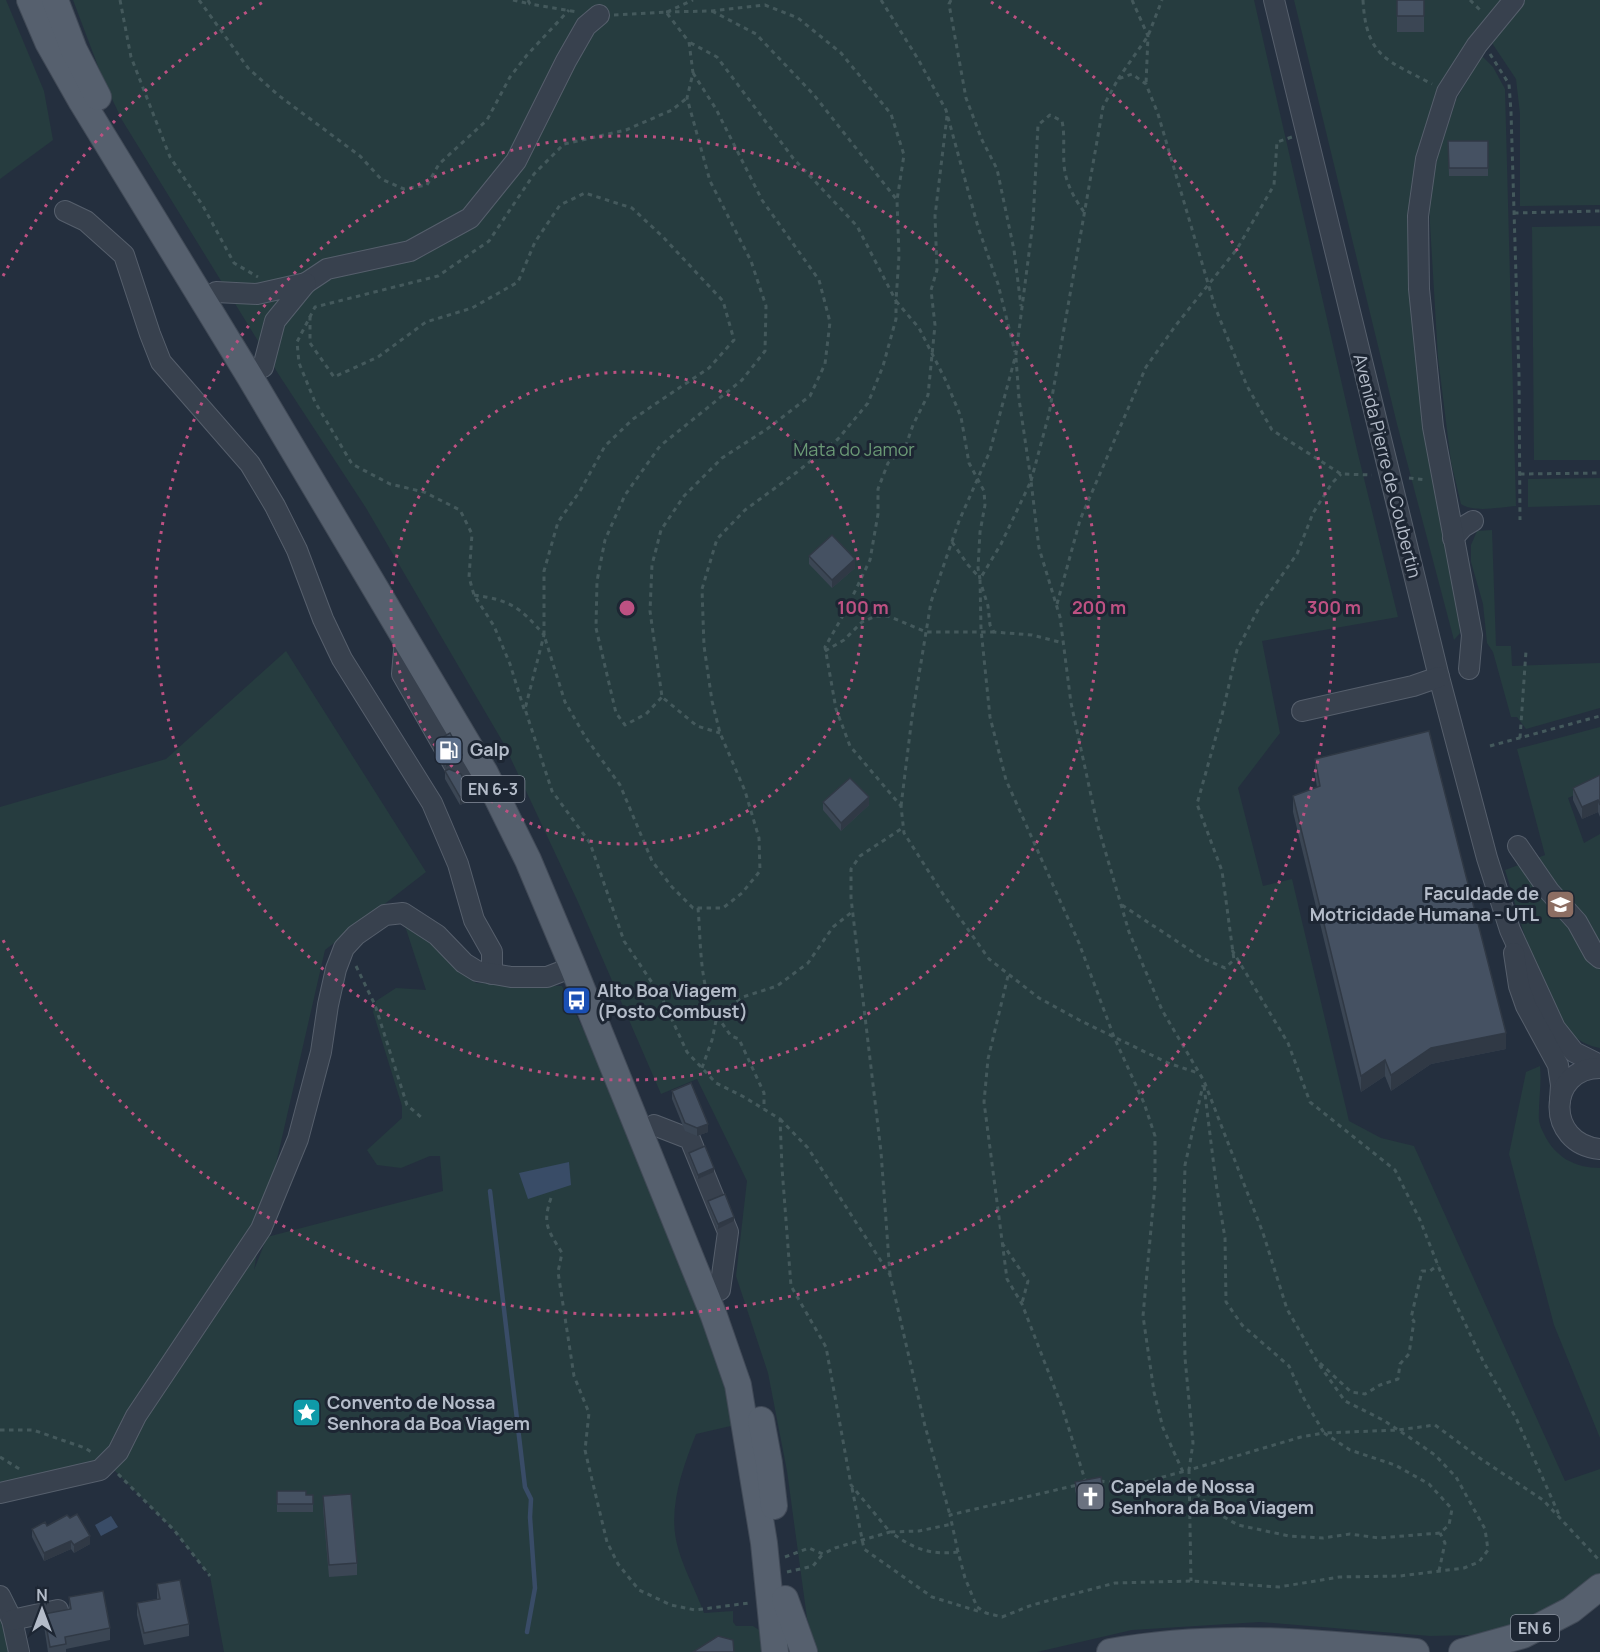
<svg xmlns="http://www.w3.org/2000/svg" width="1600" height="1652" viewBox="0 0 1600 1652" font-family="Manrope,sans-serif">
<rect width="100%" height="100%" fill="#242f3e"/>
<g fill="#263c3f">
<path d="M0 0H6L44 91 53 140 0 179Z"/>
<path d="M73 0H1254L1357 450 1398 617 1262 641 1280 733 1238 788 1263 886 1292 879 1349 1121 1381 1138 1414 1146 1565 1481 1600 1469V1578L1565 1601 1507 1626 1473 1635 1430 1636 1260 1622 1132 1630 1037 1652H817L807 1618 787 1471 768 1373 736 1276 747 1181 697 1079 661 1094 578 902 504 744 366 508 279 375 122 120 104 82Z"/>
<path d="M1294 0H1501L1454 68 1413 201 1460 633 1454 640 1397 424Z"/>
<path d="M1523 0H1600V205L1520 206V114L1516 79 1492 43 1510 14Z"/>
<path d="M1481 55 1493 67 1505 89 1516 506C1500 507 1474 513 1461 504L1451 462 1438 358 1429 207 1432 181 1438 156 1456 100Z"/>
<path d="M1600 226V460H1534L1532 227Z"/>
<path d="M1600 478V505L1528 507V479Z"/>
<path d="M1492 530 1496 646H1511L1512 666 1600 663V708L1526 729 1517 717H1511L1493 652 1487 643 1483 604 1471 562V545L1477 531Z"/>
<path d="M286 651 426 872 325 950 261 1229 254 1270 267 1237 443 1191 440 1156H430L401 1168 377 1165 367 1150 402 1118V1106L373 1012 376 1001 396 988 426 990 405 926H419L476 983 562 986 618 1100 720 1361 735 1425 696 1434C682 1470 667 1510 678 1548 684 1570 696 1591 704 1613L733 1611V1622L736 1626H753L759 1630 762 1652H224L210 1576 174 1530 107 1463 0 1493V807L166 759Z"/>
<path d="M1600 727V784L1568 798 1584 843 1600 834V1048C1588 1046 1576 1040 1568 1030 1537 992 1520 917 1505 870L1545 855 1517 749Z"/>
<path d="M1540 1066C1542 1084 1538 1103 1539 1121 1540 1126 1542 1130 1544 1134 1555 1157 1575 1168 1600 1168V1438L1554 1325 1509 1154 1526 1072Z"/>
<path d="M0 1598 19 1652H0Z"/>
</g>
<g fill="#394c67">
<path d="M569 1162 571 1185 528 1199 519 1173Z"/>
<path d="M111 1516 118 1527 101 1536 95 1525Z"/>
</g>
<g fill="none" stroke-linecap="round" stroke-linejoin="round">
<path stroke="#394c67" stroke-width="4.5" d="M490 1191 525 1487 531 1499 530 1517 535 1588 527 1632"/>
<defs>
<g id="minor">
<path d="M1274 0 1439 677 1487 858 1510 930 1555 1028 1574 1052 1600 1065"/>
<path d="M65 211 86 221 124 255 150 334 161 362 250 464 275 506 297 550 323 619 342 659 432 803 458 864 474 920 492 952V974"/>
<path d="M306 283 327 269 410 251 470 218 516 161 566 61 586 26 599 15"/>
<path d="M216 292 257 294 306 283 275 321 263 367"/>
<path d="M1453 538 1463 527 1473 521"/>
<path d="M405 639 402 674 458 772 495 794"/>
<path d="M1469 669 1472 635 1433 427 1419 289 1418 216 1426 159 1447 92 1477 45 1514 0"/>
<path d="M1302 711 1413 686 1439 677"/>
<path d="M1518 846 1549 891 1577 922 1594 953 1600 958"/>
<path d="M1514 953 1519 986 1526 1006 1558 1065 1561 1085 1560 1100"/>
<path d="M1600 1068C1547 1068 1545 1144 1600 1149"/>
<path d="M654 1125 690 1139 728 1232 720 1290"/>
<path d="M0 1493 100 1470 118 1452 136 1416 261 1229 298 1139 321 1052 328 1005 336 969 344 948 356 935 385 915 403 913 437 935 464 963 477 971 511 977H547L573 967"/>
<path d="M0 1596 12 1620 19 1652"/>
<path d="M12 1620 58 1610"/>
</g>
<g id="major">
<path d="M30 0 48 42 82 102 250 377 485 773 528 860 573 967 714 1316 738 1385 764 1543 775 1652"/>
<path d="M55 0 74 50 98 97"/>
<path d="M761 1420 769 1463 774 1506"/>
<path d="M785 1599 804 1652"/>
<path d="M1110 1652C1213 1633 1313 1642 1416 1652"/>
<path d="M1462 1652 1523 1635 1571 1610 1600 1587"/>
</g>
</defs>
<use href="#minor" stroke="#565f6c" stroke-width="22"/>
<use href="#major" stroke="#414a57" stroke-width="28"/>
<g stroke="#44595c" stroke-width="3" stroke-dasharray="4.5 4.5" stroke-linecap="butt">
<path d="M120 0 131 57 170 157 203 206 234 263 258 277"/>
<path d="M199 0 248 68 278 95 360 156 381 179 404 189 427 185 439 164 487 120 510 77 527 55 569 10"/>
<path d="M513 0 530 4"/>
<path d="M528 0 530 4 578 12"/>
<path d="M881 0 918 59 946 110 978 227 998 284 1015 352"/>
<path d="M951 0 949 4 966 98 982 140 997 169 1014 250 1021 306"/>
<path d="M1132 0 1148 36 1146 84"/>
<path d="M1363 0C1366 57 1387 60 1432 84"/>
<path d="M1470 0 1482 12"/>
<path d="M712 11 756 34 814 95 897 200 899 256 896 301 919 328 946 381 961 417 969 463 984 491 985 505 980 532 978 568 980 579"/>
<path d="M666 12 712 11 765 5 798 18 841 53 891 114 904 155 897 200"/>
<path d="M667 12 693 0"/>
<path d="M614 15 666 12 689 42 693 73 687 98 710 181 751 261 766 306 765 351 742 380 660 446 625 495 605 540 597 581 596 628 616 713 625 725 646 714 662 697"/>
<path d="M1490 54 1509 84 1511 112 1519 375 1520 520"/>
<path d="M693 73 716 109 762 200 819 280 830 322 825 364 810 396 767 429 722 458 684 496 661 530 652 565 650 611 662 697 697 726 720 733"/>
<path d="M1118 79 1148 36 1162 0"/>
<path d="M947 116 935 216 937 270 931 290 935 325 928 395 913 425 905 448 888 463 878 489V514L870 560 845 612 825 647 836 709 850 746 901 806 904 833 945 897 989 959 1039 998 1081 1021 1168 1063 1198 1073"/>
<path d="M1514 213 1600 211"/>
<path d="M310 316V343L334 377 378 357 426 322 472 308 518 282 535 242 560 205 585 193 632 208 663 237 723 301 734 340 709 368 633 419 605 446 580 491 558 522 544 571V635L565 702 586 738 620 785 652 861 672 887 693 908H723L742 893 760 871 759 838 745 791 720 733 712 701 704 646 702 589 717 539 745 510 797 472 838 439 868 403 883 366 896 319V301L857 226 793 158 717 57 689 42"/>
<path d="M1016 358 1019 399 1031 480"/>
<path d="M1520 474 1600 473"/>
<path d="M1409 478 1426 480"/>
<path d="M1031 481 1049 414 1103 107 1118 79 1132 74 1146 84 1158 114 1215 307 1247 386 1272 430 1341 474 1372 475"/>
<path d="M952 542 968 565 980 578"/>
<path d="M982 587 988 606 990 625 994 632 1032 635 1063 643"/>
<path d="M474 595C510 600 520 607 544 635L525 709 552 791 590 843 624 941 661 996 687 1052 716 1083 744 1097 780 1119 782 1168 791 1286 826 1347 851 1485 890 1532 919 1531 952 1524"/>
<path d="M1057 604 1080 520 1146 367 1176 325 1237 249 1274 185 1277 142 1292 137"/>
<path d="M825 651 844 640 862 622 876 616H888L926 632H994"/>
<path d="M524 709 510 664 494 626 474 595 469 577 472 534 460 510 424 492 390 484 352 464 315 402 299 363 297 342 315 307 438 276 489 241 534 174 564 144 626 130 672 110 687 98"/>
<path d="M1520 738 1526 651"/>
<path d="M1490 746 1600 716"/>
<path d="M901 806 912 717 931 602 959 521 990 451 1016 354 1033 222 1038 125 1050 115 1062 121C1065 135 1063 149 1064 164 1065 182 1074 198 1084 212"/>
<path d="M1122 905 1202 958 1225 968 1234 960 1222 871 1197 804 1222 715 1237 650 1260 606 1297 554 1313 513 1332 483 1341 474"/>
<path d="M698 908C701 940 699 989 717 1016L743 997 777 986 808 963 833 927 852 912"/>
<path d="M1232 950 1288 1043 1310 1102 1395 1170 1420 1220 1441 1273 1483 1361 1516 1418 1560 1517"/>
<path d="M356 966 375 1005 407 1105 422 1118"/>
<path d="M1008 976 988 1059 984 1102 1007 1279 1022 1304 1062 1407 1086 1483"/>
<path d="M717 1016 731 1036 739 1039 764 1093V1109"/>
<path d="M702 1068 712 1040 717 1016"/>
<path d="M1204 1086 1216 1183 1225 1238 1226 1302 1242 1325 1289 1366 1303 1397 1324 1433 1398 1430 1435 1425 1481 1459 1543 1500 1600 1561"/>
<path d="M780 1119 808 1148 890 1275 925 1426 950 1515"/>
<path d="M551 1198C542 1224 548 1230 562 1253L558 1272 574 1376 589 1413 585 1450 588 1463 607 1542 618 1564 639 1590 671 1605 695 1610 749 1603"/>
<path d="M1002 1243 1028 1281 1022 1303"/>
<path d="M890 1275 881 1152 851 898V869L860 856 904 827"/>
<path d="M1320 1363 1351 1392 1365 1394 1380 1385 1398 1379 1400 1364 1409 1354 1414 1321 1411 1318 1422 1271H1430L1438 1265"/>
<path d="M0 1430H33L85 1448 93 1453"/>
<path d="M0 1457 21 1470"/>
<path d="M118 1474 174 1530 210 1576"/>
<path d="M1100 1481 1133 1485 1189 1470 1193 1443 1185 1358 1183 1248 1185 1165 1203 1085"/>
<path d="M1190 1487 1217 1513 1238 1525 1289 1536 1323 1538 1350 1534 1379 1538 1440 1533 1449 1525 1452 1509 1429 1484 1395 1465 1350 1450 1324 1433 1301 1437 1189 1470 1191 1581"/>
<path d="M852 1488 864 1549 932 1597 981 1612"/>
<path d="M958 1552 950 1515 1077 1485"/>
<path d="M785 1557 809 1548 823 1554 835 1548 890 1532C915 1549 928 1555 958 1552L965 1578 977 1607 986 1613 1002 1617 1032 1605 1115 1583 1191 1581 1279 1587 1339 1577 1400 1576 1464 1568 1479 1562 1488 1550 1485 1529 1456 1477 1435 1455 1409 1437 1383 1420 1345 1401 1318 1363 1287 1309 1263 1233 1204 1081 1162 1010 1129 932 1097 823 1071 703 1060 617 1039 548 1031 481 1001 544 980 579 981 629 990 717 1006 780 1079 943 1114 1037 1144 1103 1155 1136V1185L1143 1316 1154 1392 1163 1428 1183 1472"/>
<path d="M1439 1571 1445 1543 1440 1533"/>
<path d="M787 1572 813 1566 822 1555"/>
</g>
<use href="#minor" stroke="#38414e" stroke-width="20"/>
<use href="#major" stroke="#56606e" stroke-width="26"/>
</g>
<g fill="#3b4654">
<rect x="1397" y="0" width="27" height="32"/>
<path d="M1448 141H1488V176H1449Z"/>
<path d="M809 556 855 568 832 588 809 564Z"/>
<path d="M434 742 462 759 446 767 434 746Z"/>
<path d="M1315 759 1506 1049 1431 1064 1391 1091 1385 1076 1361 1092 1293 812V796L1317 787 1315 775Z"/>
<path d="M445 771 470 801 460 805 445 779Z"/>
<path d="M1600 775V817L1598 812 1582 819 1573 800V788Z"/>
<path d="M823 802 869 805 841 831 823 810Z"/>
<path d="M672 1091 708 1132 697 1136 685 1131 672 1099Z"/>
<path d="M689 1153 714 1172 698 1179 689 1157Z"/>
<path d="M708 1201 734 1221 718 1229 708 1205Z"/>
<path d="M296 1403 316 1419 302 1424 296 1407Z"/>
<path d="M1075 1482 1104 1497V1505L1080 1509 1075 1490Z"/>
<path d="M277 1491 306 1495H313V1512H277Z"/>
<path d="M323 1496 357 1563V1575L329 1577 323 1508Z"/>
<path d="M47 1526 90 1544 74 1553 71 1549 44 1561 32 1537V1529Z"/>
<path d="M157 1584 189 1624V1636L144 1645 137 1615V1603L157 1599Z"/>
<path d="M69 1597 110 1628V1640L66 1649V1652H48L44 1626V1614L69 1609Z"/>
</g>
<g fill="#303945">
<path d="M855 559V568L832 588V580Z"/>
<path d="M462 755V759L446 767V763Z"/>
<path d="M470 793V801L460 805V797Z"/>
<path d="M869 797V805L841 831V823Z"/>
<path d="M1598 800V812L1582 819V807Z"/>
<path d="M1506 1033V1049L1431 1064 1391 1091V1075L1431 1048Z"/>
<path d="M1385 1060V1076L1361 1092V1076Z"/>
<path d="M708 1124V1132L697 1136V1128Z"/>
<path d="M714 1168V1172L698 1179V1175Z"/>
<path d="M734 1217V1221L718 1229V1224Z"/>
<path d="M316 1415V1419L302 1424V1420Z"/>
<path d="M90 1536V1544L74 1553V1545Z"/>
<path d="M71 1541V1549L44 1561V1553Z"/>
</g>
<g fill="#455162" stroke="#303945" stroke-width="1.5">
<rect x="1397" y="0" width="27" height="16"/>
<path d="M1448 141H1488V168H1449Z"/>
<path d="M832 535 855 559 832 580 809 556Z"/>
<path d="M1429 731 1506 1033 1431 1048 1391 1075 1385 1060 1361 1076 1293 796 1320 786 1315 759Z"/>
<path d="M450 733 462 755 446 763 434 742Z"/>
<path d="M449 769 461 774 470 793 460 797 445 771Z"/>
<path d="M1600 775V805L1598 800 1582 807 1573 788Z"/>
<path d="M850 778 869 797 841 823 823 802Z"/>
<path d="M691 1083 708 1124 697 1128 685 1123 672 1091Z"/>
<path d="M705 1146 714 1168 698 1175 689 1153Z"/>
<path d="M725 1194 734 1217 718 1224 708 1201Z"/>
<path d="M310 1398 316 1415 302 1420 296 1403Z"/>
<path d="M1101 1477 1104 1497 1080 1501 1075 1482Z"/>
<path d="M277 1491H306V1495H313V1504H277Z"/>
<path d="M351 1494 357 1563 329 1565 323 1496Z"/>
<path d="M77 1514 90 1536 74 1545 71 1541 44 1553 32 1529 45 1522 47 1526 67 1515 70 1518Z"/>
<path d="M180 1580 189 1624 144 1633 137 1603 160 1599 157 1584Z"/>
<path d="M103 1591 110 1628 65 1637 66 1644 50 1647 44 1614 71 1609 69 1597Z"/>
<path d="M718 1636 733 1640 734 1652H693Z"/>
</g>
<g fill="none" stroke="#bd5182" stroke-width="3" stroke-dasharray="3 6">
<circle cx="627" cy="608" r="236"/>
<circle cx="627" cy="608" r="472"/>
<path d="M3 276A707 707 0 0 1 263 2M991 2A707 707 0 1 1 3 940"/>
</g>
<defs>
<symbol id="fuel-square" viewBox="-11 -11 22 22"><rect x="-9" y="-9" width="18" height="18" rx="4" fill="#5c6f8a" stroke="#1d2633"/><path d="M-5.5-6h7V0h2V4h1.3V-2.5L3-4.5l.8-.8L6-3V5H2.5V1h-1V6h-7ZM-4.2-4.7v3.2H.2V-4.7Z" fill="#fff"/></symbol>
<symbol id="university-square" viewBox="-11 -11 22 22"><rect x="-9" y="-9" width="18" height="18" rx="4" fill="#8d6e63" stroke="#1d2633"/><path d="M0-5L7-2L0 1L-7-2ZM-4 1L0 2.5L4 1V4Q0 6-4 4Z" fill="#fff"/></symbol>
<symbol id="bus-square" viewBox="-11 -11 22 22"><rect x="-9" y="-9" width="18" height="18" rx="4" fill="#1a4fb4" stroke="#1d2633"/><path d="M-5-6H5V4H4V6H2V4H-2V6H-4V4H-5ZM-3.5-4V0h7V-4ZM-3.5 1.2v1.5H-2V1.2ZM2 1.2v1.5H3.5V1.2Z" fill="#fff"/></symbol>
<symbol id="sight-square" viewBox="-11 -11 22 22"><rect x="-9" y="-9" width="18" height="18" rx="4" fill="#0f9aa8" stroke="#1d2633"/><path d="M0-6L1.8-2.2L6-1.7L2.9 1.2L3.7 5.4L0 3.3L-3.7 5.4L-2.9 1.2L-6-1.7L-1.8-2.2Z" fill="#fff"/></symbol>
<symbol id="church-square" viewBox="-11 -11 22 22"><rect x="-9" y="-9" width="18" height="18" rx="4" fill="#6b7280" stroke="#1d2633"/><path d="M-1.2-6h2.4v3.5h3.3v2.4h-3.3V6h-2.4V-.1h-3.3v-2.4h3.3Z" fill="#fff"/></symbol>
</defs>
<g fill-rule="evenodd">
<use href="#fuel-square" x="432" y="734" width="33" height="33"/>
<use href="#university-square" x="1544" y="888" width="33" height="33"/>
<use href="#bus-square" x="560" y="984" width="33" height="33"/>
<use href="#sight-square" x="290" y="1396" width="33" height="33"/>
<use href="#church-square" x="1074" y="1480" width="33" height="33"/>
</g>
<g text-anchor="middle" stroke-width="6" stroke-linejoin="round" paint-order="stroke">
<g fill="#1d2633" stroke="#878f9c" stroke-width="1.5">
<rect x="461.5" y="776" width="63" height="26" rx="4.5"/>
<rect x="1511" y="1615" width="48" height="26" rx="4.5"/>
</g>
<g font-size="16" font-weight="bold" fill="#b4bcc9">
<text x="493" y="795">EN 6-3</text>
<text x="1535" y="1634">EN 6</text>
</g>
<g font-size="18" fill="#6b9a76" stroke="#1d2633">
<text x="854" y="456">Mata do Jamor</text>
</g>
<g font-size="18" fill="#b4bcc9" stroke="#1d2633">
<text transform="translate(1387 466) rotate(76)" y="6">Avenida Pierre de Coubertin</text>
</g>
<g font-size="18" font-weight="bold" fill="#b4bcc9" stroke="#1d2633" text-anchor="start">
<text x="470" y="756">Galp</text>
<text x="1539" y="900" text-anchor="end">Faculdade de<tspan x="1539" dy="21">Motricidade Humana - UTL</tspan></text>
<text x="597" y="997">Alto Boa Viagem<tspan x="597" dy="21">(Posto Combust)</tspan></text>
<text x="327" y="1409">Convento de Nossa<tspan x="327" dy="21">Senhora da Boa Viagem</tspan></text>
<text x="1111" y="1493">Capela de Nossa<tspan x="1111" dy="21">Senhora da Boa Viagem</tspan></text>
</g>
</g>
<circle cx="627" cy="608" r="9" fill="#bd5182" stroke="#1d2633" stroke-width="3"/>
<g font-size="18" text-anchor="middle" font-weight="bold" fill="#bd5182" stroke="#1d2633" stroke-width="6" stroke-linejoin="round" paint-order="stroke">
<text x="863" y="614">100 m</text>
<text x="1099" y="614">200 m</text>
<text x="1334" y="614">300 m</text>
</g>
<g transform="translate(42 1610)" stroke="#1d2633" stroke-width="4.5" paint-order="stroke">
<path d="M0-4.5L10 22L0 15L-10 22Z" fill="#b4bcc9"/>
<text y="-9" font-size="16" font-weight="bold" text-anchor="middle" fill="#b4bcc9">N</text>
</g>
</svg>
